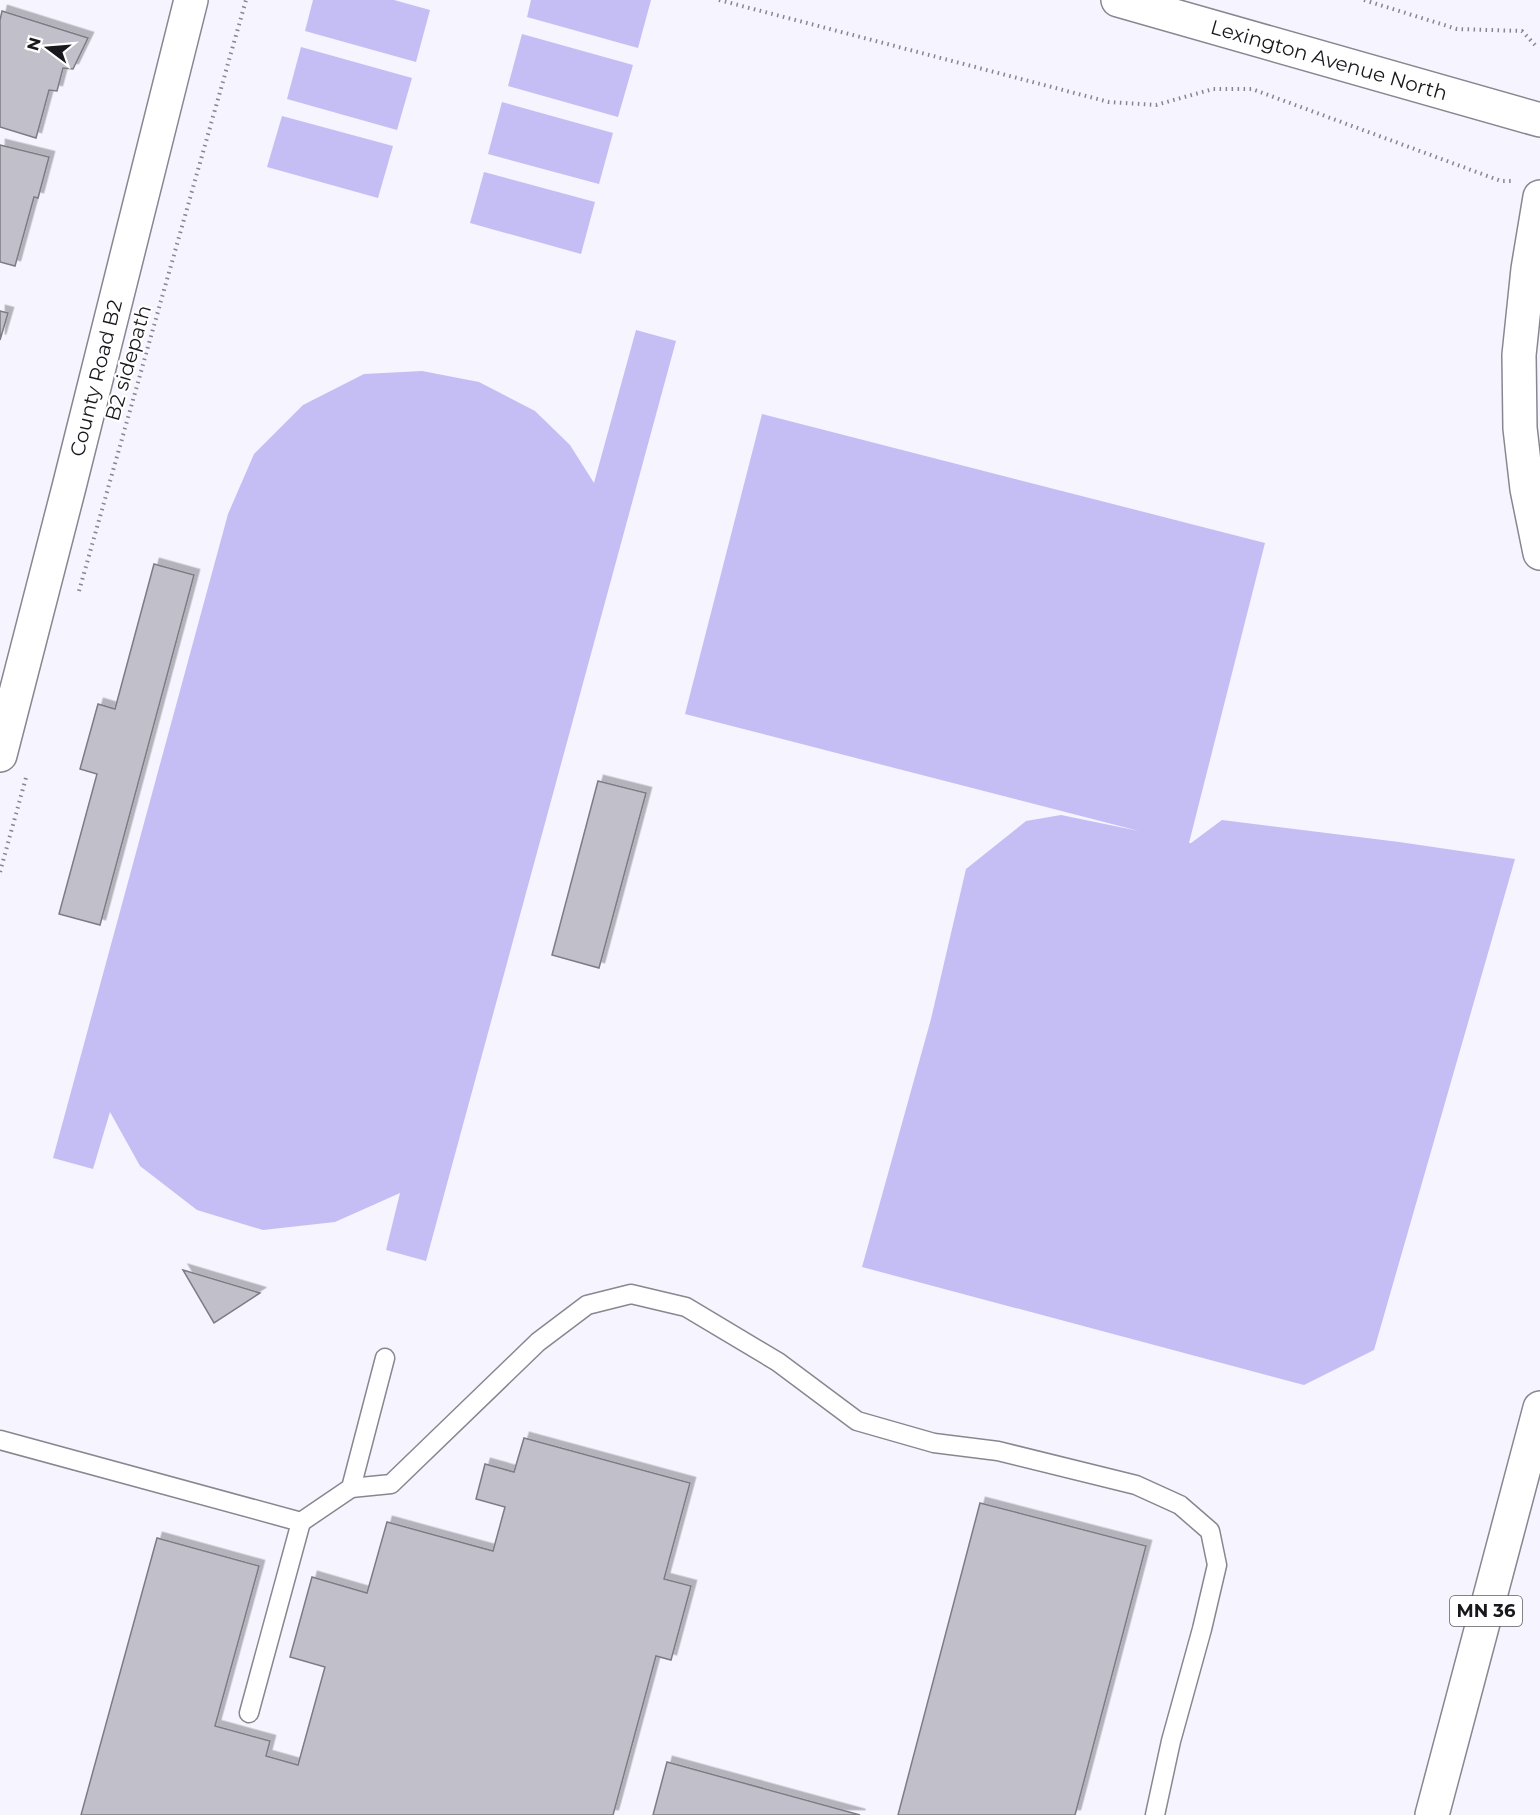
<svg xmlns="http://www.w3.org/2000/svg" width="1540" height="1815" viewBox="0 0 1540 1815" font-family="Montserrat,sans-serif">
<defs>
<filter id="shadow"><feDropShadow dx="5.5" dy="-5.5" stdDeviation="0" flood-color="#0004"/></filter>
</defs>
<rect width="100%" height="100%" fill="#f5f4ff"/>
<g fill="#c5bef4">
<path d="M313 0H394L430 10 416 62 305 31Z"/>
<path d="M531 0H651L638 48 527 17Z"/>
<path d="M522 34 633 65 618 117 508 86Z"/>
<path d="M301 47 412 78 397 130 287 99Z"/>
<path d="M502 102 613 133 599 184 488 154Z"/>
<path d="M282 116 393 146 378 198 267 167Z"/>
<path d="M484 172 595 202 581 254 470 223Z"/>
<path d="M636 330 676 341 426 1261 386 1250 400 1193 335 1222 263 1230 197 1210 140 1166 110 1112 93 1169 53 1158 228 514 254 454 303 405 364 374 422 371 479 382 535 411 570 445 594 483Z"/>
<path d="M762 414 1265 543 1189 843H1191L1222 820 1399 842 1515 859 1374 1350 1304 1385 862 1267 931 1019 966 869 1026 821 1061 815 1139 831 685 714Z"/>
</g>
<g fill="#c1c0ca" stroke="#7d7c85" stroke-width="1.5" filter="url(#shadow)">
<path d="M2 11 88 38 73 69 63 68 57 91 49 90 36 138 0 127V20Z"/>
<path d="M0 145 49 157 38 198 34 197 15 266 0 262Z"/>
<path d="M0 311 8 313 0 340Z"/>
<path d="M154 564 194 575 100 925 59 914 97 774 80 769 98 704 115 709Z"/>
<path d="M598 781 646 793 599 968 552 955Z"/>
<path d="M183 1270 260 1293 214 1323Z"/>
<path d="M524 1438 690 1483 664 1579 691 1586 671 1660 656 1656 613 1815H81L157 1538 259 1566 215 1726 270 1741 266 1756 298 1765 325 1667 290 1657 312 1577 367 1593 387 1522 493 1551 505 1507 476 1499 485 1464 514 1472Z"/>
<path d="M980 1503 1146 1546 1075 1815H898Z"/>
<path d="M667 1762 860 1815H653Z"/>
</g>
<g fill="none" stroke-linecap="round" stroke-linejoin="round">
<defs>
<g id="service">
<path d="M0 1440 301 1522 351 1488 385 1358"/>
<path d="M351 1488 391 1484 538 1342 587 1305 631 1294 686 1307 778 1362 857 1421 934 1443 998 1451 1136 1485 1180 1505 1210 1531 1217 1565 1202 1629 1171 1741 1155 1815"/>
<path d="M249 1713 301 1522"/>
</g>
<path id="tertiary" d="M0 755 69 487 191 0"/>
<path id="secondary" d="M1118 0 1540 120"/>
<g id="motorway">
<path d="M1540 197 1528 269 1519 355 1520 428 1527 489 1540 553"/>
<path d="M1432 1815 1540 1408"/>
</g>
</defs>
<use href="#service" stroke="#888790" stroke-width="21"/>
<use href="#tertiary" stroke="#888790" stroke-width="36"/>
<use href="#secondary" stroke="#888790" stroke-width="36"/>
<use href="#motorway" stroke="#888790" stroke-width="36"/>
<g stroke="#87868e" stroke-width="4" stroke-dasharray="1.5 4.5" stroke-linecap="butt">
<path d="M719 0 1109 102 1156 105 1213 89H1252L1501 181H1512"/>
<path d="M1364 0 1457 29 1522 31 1536 46"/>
<path d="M79 591 246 0"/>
<path d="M0 872 27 774"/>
</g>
<use href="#service" stroke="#fff" stroke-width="18"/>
<use href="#tertiary" stroke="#fff" stroke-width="33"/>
<use href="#secondary" stroke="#fff" stroke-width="33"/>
<use href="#motorway" stroke="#fff" stroke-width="33"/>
</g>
<g text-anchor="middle" stroke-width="4.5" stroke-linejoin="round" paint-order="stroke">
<rect fill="#fff" stroke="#5e5d60" stroke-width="1.5" x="1450" y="1596" width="72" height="30" rx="4.5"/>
<g font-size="18" font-weight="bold" fill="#19181c">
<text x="1486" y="1617">MN 36</text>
</g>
<g font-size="20" fill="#19181c" stroke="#fff">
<text transform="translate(1329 60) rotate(16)" y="7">Lexington Avenue North</text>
<text transform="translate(128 363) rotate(-74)" y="7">B2 sidepath</text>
<text transform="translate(96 378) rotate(-76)" y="7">County Road B2</text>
</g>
</g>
<g transform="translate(48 48) rotate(286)" stroke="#ffffff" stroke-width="4.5" paint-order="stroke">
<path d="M0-4.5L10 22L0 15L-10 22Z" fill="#19181c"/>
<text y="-9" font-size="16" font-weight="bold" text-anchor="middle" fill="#19181c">N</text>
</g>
</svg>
